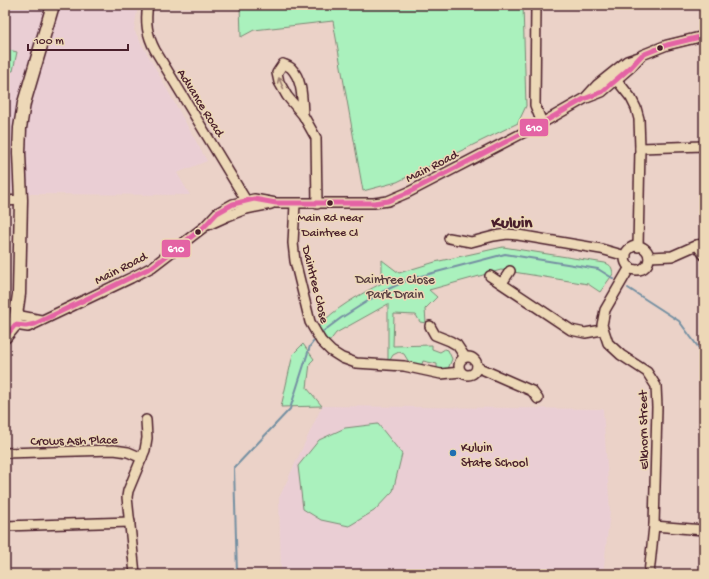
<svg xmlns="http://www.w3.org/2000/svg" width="709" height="579" viewBox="0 0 709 579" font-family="'Gochi Hand',sans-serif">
<rect width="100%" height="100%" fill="#ebd2c8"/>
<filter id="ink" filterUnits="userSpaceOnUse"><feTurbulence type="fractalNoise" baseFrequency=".025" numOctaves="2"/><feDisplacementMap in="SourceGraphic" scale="8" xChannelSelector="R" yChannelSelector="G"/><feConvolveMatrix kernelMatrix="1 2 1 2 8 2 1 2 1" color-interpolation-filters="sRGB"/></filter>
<g filter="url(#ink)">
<g fill="#eaced4">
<path d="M5 5H138L134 30 207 161 177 173 190 195 32 194 5 191V71H13L17 52 5 49Z"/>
<path d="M322 406 603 409 610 511 603 574H281L279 498Z"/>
</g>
<g fill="#aaf1bd" stroke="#7a8874">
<path d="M240 5H523L526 106 518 123 397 182 363 191 333 21 254 30 241 37Z"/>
<path d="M5 49 17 52 13 71H5Z"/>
<path d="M503 247 605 263C611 265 612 267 613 274L600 292 588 284 501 270 429 290 437 297 425 309 426 323 420 322 416 315 394 314 393 346 432 345V349L440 352 445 349 448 350 452 359 448 369 437 371V364L423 361 421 367 410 364 404 354 399 352 393 355 390 360H388V304L336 333 329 342 318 327C335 308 359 295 382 283V260L399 273 435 262Z"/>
<path d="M303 344 314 359 310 363 307 388 322 406 281 407 293 354Z"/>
<path d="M378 424 402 454 393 491 374 511 349 526 321 520 303 509 298 466 319 440 345 428Z"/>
</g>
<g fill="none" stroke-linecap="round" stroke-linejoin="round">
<g stroke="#7590a2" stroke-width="2">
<path d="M628 288 679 321 704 355"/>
<path d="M321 333 341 318 382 292 410 279 505 254 598 269 614 279"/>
<path d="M237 574 234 468 290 409 310 346 314 341"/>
</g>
<defs>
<g id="minor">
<path d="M148 5C145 22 147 35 155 50L244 197 246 209"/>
<path d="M536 5 535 105 542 123"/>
<path d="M612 74 631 98 636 108 639 119 640 148 638 247"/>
<path d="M586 97 597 85 627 61 639 57"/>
<path d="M303 115C302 100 303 80 291 68 289 66 285 65 283 64L277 73 279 82 287 96 303 115 316 138 317 204"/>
<path d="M640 148 704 146"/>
<path d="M5 201 21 200"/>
<path d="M295 204 293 243 295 261 310 322 321 341 331 351 342 358 356 363 404 366 441 374 461 372"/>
<path d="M208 225 228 216 246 209 271 204"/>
<path d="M449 238 471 242 494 236 507 234 518 235 601 249 626 256"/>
<path d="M697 245 704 255"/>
<circle cx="637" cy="258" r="12"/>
<path d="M649 257 672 256 697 245 704 244"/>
<path d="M630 267 605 310 602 325 608 343 621 355 647 372 656 386 657 407 654 526 649 574"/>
<path d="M490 276 571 330 585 333 602 330"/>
<path d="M502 283 510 271"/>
<path d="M16 315 41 320"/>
<path d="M6 321 15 325 28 327 131 278 152 267 204 227 217 213 233 204 254 199 276 203H374L388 201 409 192 542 123 584 99 602 92 631 67 642 55 667 45 704 36"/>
<path d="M430 326 435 335 450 341 457 345 465 357"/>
<circle cx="468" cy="366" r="9"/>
<path d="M477 367 532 391 538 399"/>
<path d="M5 453 114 450 128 452 142 458"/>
<path d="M5 526 130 522"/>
<path d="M654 526 704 530"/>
<path d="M135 574 127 497 128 491 145 450 147 438 146 420"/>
</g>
<path id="major" d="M5 337 15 325 16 315 19 294 21 200 19 153 20 128 24 103 53 5"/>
</defs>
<use href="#minor" stroke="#4a1f2b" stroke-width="12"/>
<use href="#major" stroke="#4a1f2b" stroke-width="15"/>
<use href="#minor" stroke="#edd8b7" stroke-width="9"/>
<use href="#major" stroke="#edd8b7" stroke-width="12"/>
<defs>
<path id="bus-1" d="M5 337 15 325 26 326 35 324 152 267 204 227 217 213 233 204 254 199 276 203H374L388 201 409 192 542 123 584 99 602 92 631 67 642 55 667 45 704 36"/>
</defs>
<use href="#bus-1" stroke="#edd8b7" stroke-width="8"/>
<use href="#bus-1" stroke="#e463a4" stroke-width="5"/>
</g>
<defs><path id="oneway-shaft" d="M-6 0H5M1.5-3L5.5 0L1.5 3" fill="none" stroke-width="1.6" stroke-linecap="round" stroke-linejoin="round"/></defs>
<use stroke="#9c7c71" href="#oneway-shaft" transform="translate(281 83) rotate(-114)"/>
</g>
<g fill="#4a1f2b" stroke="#edd8b7" stroke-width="1.5">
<circle cx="660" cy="48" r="3.5"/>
<circle cx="330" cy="203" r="3.5"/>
<circle cx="198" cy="232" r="3.5"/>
</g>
<circle fill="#1f6fb2" stroke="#edd8b7" stroke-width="1.5" cx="453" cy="453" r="4"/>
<g text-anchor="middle" stroke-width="3" stroke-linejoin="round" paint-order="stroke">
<g font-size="12" fill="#4a1f2b" stroke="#edd8b7">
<text x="330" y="221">Main Rd near<tspan x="330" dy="15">Daintree Cl</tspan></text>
</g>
<g font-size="13" fill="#4a1f2b" stroke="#edd8b7">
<text transform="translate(202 102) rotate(58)" y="5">Advance Road</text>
<text transform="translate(431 165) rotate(-27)" y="5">Main Road</text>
<text transform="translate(120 267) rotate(-27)" y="5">Main Road</text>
<text transform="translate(317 284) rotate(76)" y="5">Daintree Close</text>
<text transform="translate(642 430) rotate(-91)" y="5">Elkhorn Street</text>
<text transform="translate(74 439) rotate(-1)" y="5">Crows Ash Place</text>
</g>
<g font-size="13" fill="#583e41" stroke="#edd8b7">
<text x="395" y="283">Daintree Close<tspan x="395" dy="15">Park Drain</tspan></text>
</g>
<g font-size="13" fill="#4a1f2b" stroke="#edd8b7" text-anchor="start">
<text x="461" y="451">Kuluin<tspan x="461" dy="15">State School</tspan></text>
</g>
<g font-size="17" font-weight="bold" fill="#4a1f2b" stroke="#edd8b7">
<text x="512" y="227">Kuluin</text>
</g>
</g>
<g stroke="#edd8b7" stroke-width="1.5">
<rect x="519" y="118" width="30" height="19" rx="4" fill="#e463a4"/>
<rect x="161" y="239" width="30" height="19" rx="4" fill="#e463a4"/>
</g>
<g font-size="11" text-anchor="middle" font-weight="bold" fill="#fff">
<text x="534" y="131">610</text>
<text x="176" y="252">610</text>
</g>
<rect width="709" height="579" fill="none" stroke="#edd8b7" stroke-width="20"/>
<rect x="10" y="10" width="689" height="559" fill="none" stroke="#4a1f2b" stroke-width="1.5" filter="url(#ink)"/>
<path d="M28 44v6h100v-6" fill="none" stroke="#4a1f2b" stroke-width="2"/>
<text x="34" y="44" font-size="12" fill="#4a1f2b" stroke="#edd8b7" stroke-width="3" paint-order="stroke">100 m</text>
</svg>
